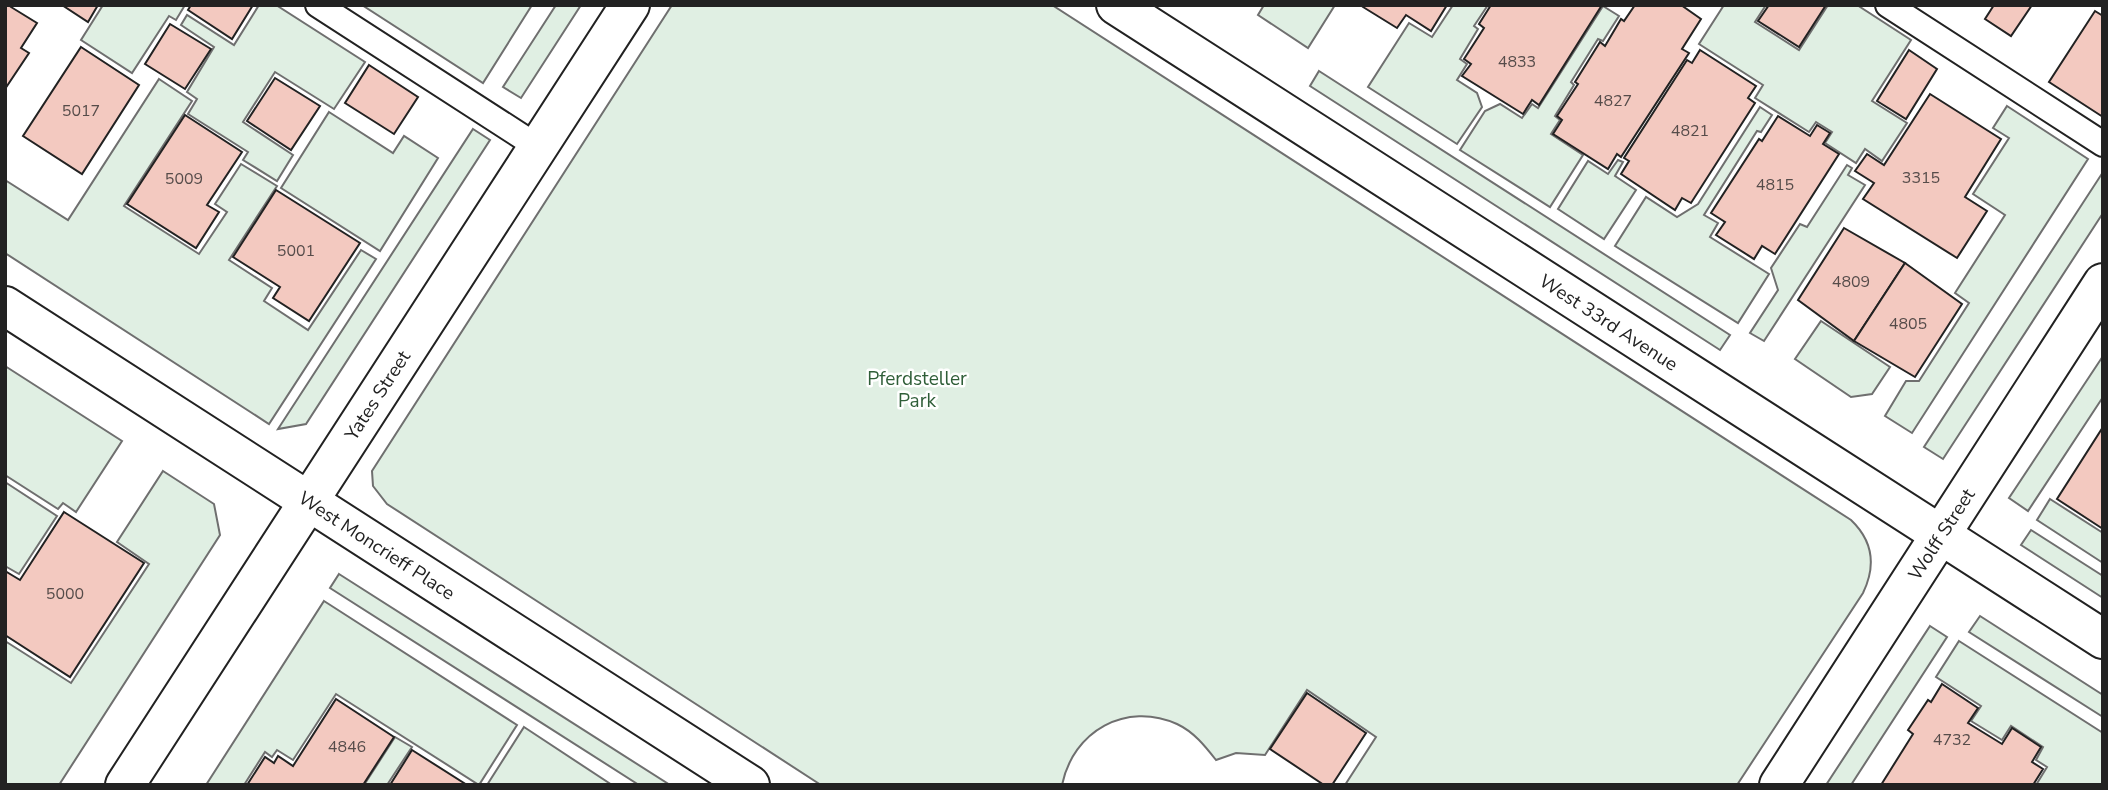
<svg xmlns="http://www.w3.org/2000/svg" width="2108" height="790" viewBox="0 0 2108 790" font-family="'Nunito Sans',sans-serif">
<rect width="100%" height="100%" fill="#fff"/>
<g fill="#e0efe3" stroke="#6f6f6f" stroke-width="2">
<path d="M103 5H185L176 20 169 16 132 73 81 40Z"/>
<path d="M259 5H276L365 62 334 109 275 72 243 122 293 155 277 181 243 160 248 152 188 114 197 99 187 92 214 47 181 25 187 15 234 45Z"/>
<path d="M362 5H532L483 83Z"/>
<path d="M556 5H581L521 98 503 87Z"/>
<path d="M672 5H1052L1851 520C1873 541 1876 566 1863 593L1737 785H1345L1376 737 1307 690 1265 755 1236 753 1216 760C1205 746 1194 732 1177 724 1126 701 1073 731 1062 785H821L387 504 373 486 372 471Z"/>
<path d="M1264 5H1335L1308 48 1258 15Z"/>
<path d="M1453 5H1488L1474 26 1478 29 1460 59 1467 64 1457 80 1477 93 1482 107 1457 144 1368 87 1409 23 1432 37Z"/>
<path d="M1724 5H1766L1755 22 1799 50 1828 5H1857L1911 40 1872 101 1907 123 1882 161 1865 149 1856 163 1825 143 1832 132 1816 122 1809 132 1755 98 1763 85 1699 44Z"/>
<path d="M1603 6 1619 16 1603 41 1598 39 1571 82 1574 85 1555 116 1560 120 1551 134 1583 155 1550 207 1460 150 1485 111 1500 104 1522 118 1532 104 1538 108Z"/>
<path d="M1319 71 1730 335 1720 350 1310 86Z"/>
<path d="M159 79 192 101 124 206 199 254 227 212 215 204 241 164 277 186 229 260 272 288 264 301 308 330 361 250 376 259 269 424 5 253V180L68 220Z"/>
<path d="M2007 106 2088 159 1912 433 1885 416 1906 381H1919L1969 303 1955 293 2005 215 1973 194 2009 138 1993 128Z"/>
<path d="M1760 107 1772 115 1761 132 1757 131 1704 215 1718 223 1710 237 1769 274 1738 323 1615 246 1646 197 1677 217 1698 204Z"/>
<path d="M329 112 393 153 404 136 438 158 380 251 281 188Z"/>
<path d="M473 129 490 140 306 424 278 429Z"/>
<path d="M1618 160 1623 162 1615 176 1636 190 1604 239 1558 209 1588 161 1608 174Z"/>
<path d="M1847 165 1852 168 1848 175 1865 185 1764 341 1750 333 1778 290 1771 268 1800 224 1807 227Z"/>
<path d="M2103 172V213L1943 459 1924 447Z"/>
<path d="M1821 321 1890 367 1872 394 1851 397 1795 359Z"/>
<path d="M2103 356V397L2028 511 2009 498Z"/>
<path d="M5 366 122 441 76 512 63 503 58 509 5 475Z"/>
<path d="M163 471 214 504 220 535 59 785H5V641L71 683 149 564 117 542Z"/>
<path d="M5 482 57 516 19 574 5 566Z"/>
<path d="M2050 499 2103 533V563L2037 520Z"/>
<path d="M2031 530 2103 576V598L2021 545Z"/>
<path d="M339 574 670 785H639L330 588Z"/>
<path d="M324 601 517 725 479 785 336 694 293 760 277 750 272 757 265 752 244 785H206Z"/>
<path d="M1980 616 2103 695V717L1969 632Z"/>
<path d="M1930 626 1947 637 1851 785H1826Z"/>
<path d="M1959 641 2103 733V785H2036L2047 767 2036 760 2043 747 2011 726 2002 740 1971 721 1981 706 1936 677Z"/>
<path d="M524 727 612 785H487Z"/>
<path d="M395 737 412 747 387 785H364Z"/>
</g>
<g fill="#f3c9c0" stroke="#222" stroke-width="2">
<path d="M5 5H12L11 7 37 23 21 48 29 53 5 89Z"/>
<path d="M62 5H98L88 22Z"/>
<path d="M191 5H253L232 39 188 10Z"/>
<path d="M1364 5H1447L1431 31 1406 15 1397 28 1363 7Z"/>
<path d="M1491 5H1602L1539 105 1532 100 1523 114 1462 76 1471 64 1464 59 1484 28 1479 24Z"/>
<path d="M1635 5H1681L1701 19 1682 49 1689 53 1621 157 1617 154 1608 169 1553 134 1562 120 1557 116 1578 84 1575 82 1600 42 1605 46 1621 19 1624 21Z"/>
<path d="M1769 5H1826L1799 47 1758 21Z"/>
<path d="M1994 5H2032L2011 36 1985 19Z"/>
<path d="M2095 11 2103 16V117L2049 82Z"/>
<path d="M170 24 211 49 185 89 145 64Z"/>
<path d="M81 47 139 85 82 174 23 136Z"/>
<path d="M1700 50 1756 86 1748 98 1755 103 1691 203 1682 198 1675 210 1621 174 1629 161 1624 158 1687 60 1692 63Z"/>
<path d="M1909 50 1937 69 1906 119 1877 101Z"/>
<path d="M369 65 418 97 394 134 345 103Z"/>
<path d="M275 78 320 106 291 150 247 121Z"/>
<path d="M1930 94 2001 139 1965 197 1987 211 1957 258 1863 199 1874 183 1855 171 1867 154 1884 165Z"/>
<path d="M185 115 242 152 207 205 219 212 196 248 127 204Z"/>
<path d="M1778 116 1810 136 1817 125 1830 133 1823 144 1839 154 1775 254 1762 246 1754 259 1716 235 1725 222 1711 213 1759 139 1762 141Z"/>
<path d="M276 190 360 243 309 321 273 298 280 287 233 257Z"/>
<path d="M1844 228 1905 263 1854 341 1798 300Z"/>
<path d="M1905 263 1962 304 1915 377 1854 341Z"/>
<path d="M2103 427V529L2057 499Z"/>
<path d="M64 512 144 563 70 677 5 635V571L20 580Z"/>
<path d="M1942 684 1978 708 1968 723 2002 744 2012 728 2041 747 2032 762 2043 769 2033 785H1881L1913 734 1908 730 1928 700 1931 702Z"/>
<path d="M1307 693 1366 733 1332 785H1324L1270 749Z"/>
<path d="M336 699 394 737 363 785H247L265 757 274 763 278 756 293 766Z"/>
<path d="M412 750 467 785H390Z"/>
</g>
<g fill="none" stroke-linecap="round" stroke-linejoin="round">
<defs>
<g id="lane">
<path d="M318 5 538 147"/>
<path d="M1888 5 2103 144"/>
</g>
<g id="street">
<path d="M1116 5 2103 639"/>
<path d="M5 306 750 785"/>
<path d="M125 785 630 5"/>
<path d="M1779 785 2103 283"/>
</g>
</defs>
<use href="#lane" stroke="#222" stroke-width="28"/>
<use href="#street" stroke="#222" stroke-width="42"/>
<use href="#lane" stroke="#fff" stroke-width="24"/>
<use href="#street" stroke="#fff" stroke-width="38"/>
</g>
<g text-anchor="middle" stroke-width="5" stroke-linejoin="round" paint-order="stroke">
<g font-size="16" fill="#564c4a">
<text x="1517" y="67">4833</text>
<text x="1613" y="106">4827</text>
<text x="81" y="116">5017</text>
<text x="1690" y="136">4821</text>
<text x="1921" y="183">3315</text>
<text x="184" y="184">5009</text>
<text x="1775" y="190">4815</text>
<text x="296" y="256">5001</text>
<text x="1851" y="287">4809</text>
<text x="1908" y="329">4805</text>
<text x="65" y="599">5000</text>
<text x="1952" y="745">4732</text>
<text x="347" y="752">4846</text>
</g>
<g font-size="19" fill="#222" stroke="#fff">
<text transform="translate(1609 322) rotate(33)" y="7">West 33rd Avenue</text>
<text transform="translate(377 395) rotate(-57)" y="7">Yates Street</text>
<text transform="translate(1941 534) rotate(-57)" y="7">Wolff Street</text>
<text transform="translate(377 545) rotate(33)" y="7">West Moncrieff Place</text>
</g>
<g font-size="19" fill="#2f5e38" stroke="#fff">
<text x="917" y="385">Pferdsteller<tspan x="917" dy="22">Park</tspan></text>
</g>
</g>
<rect width="2108" height="790" fill="none" stroke="#222222" stroke-width="14"/>
</svg>
